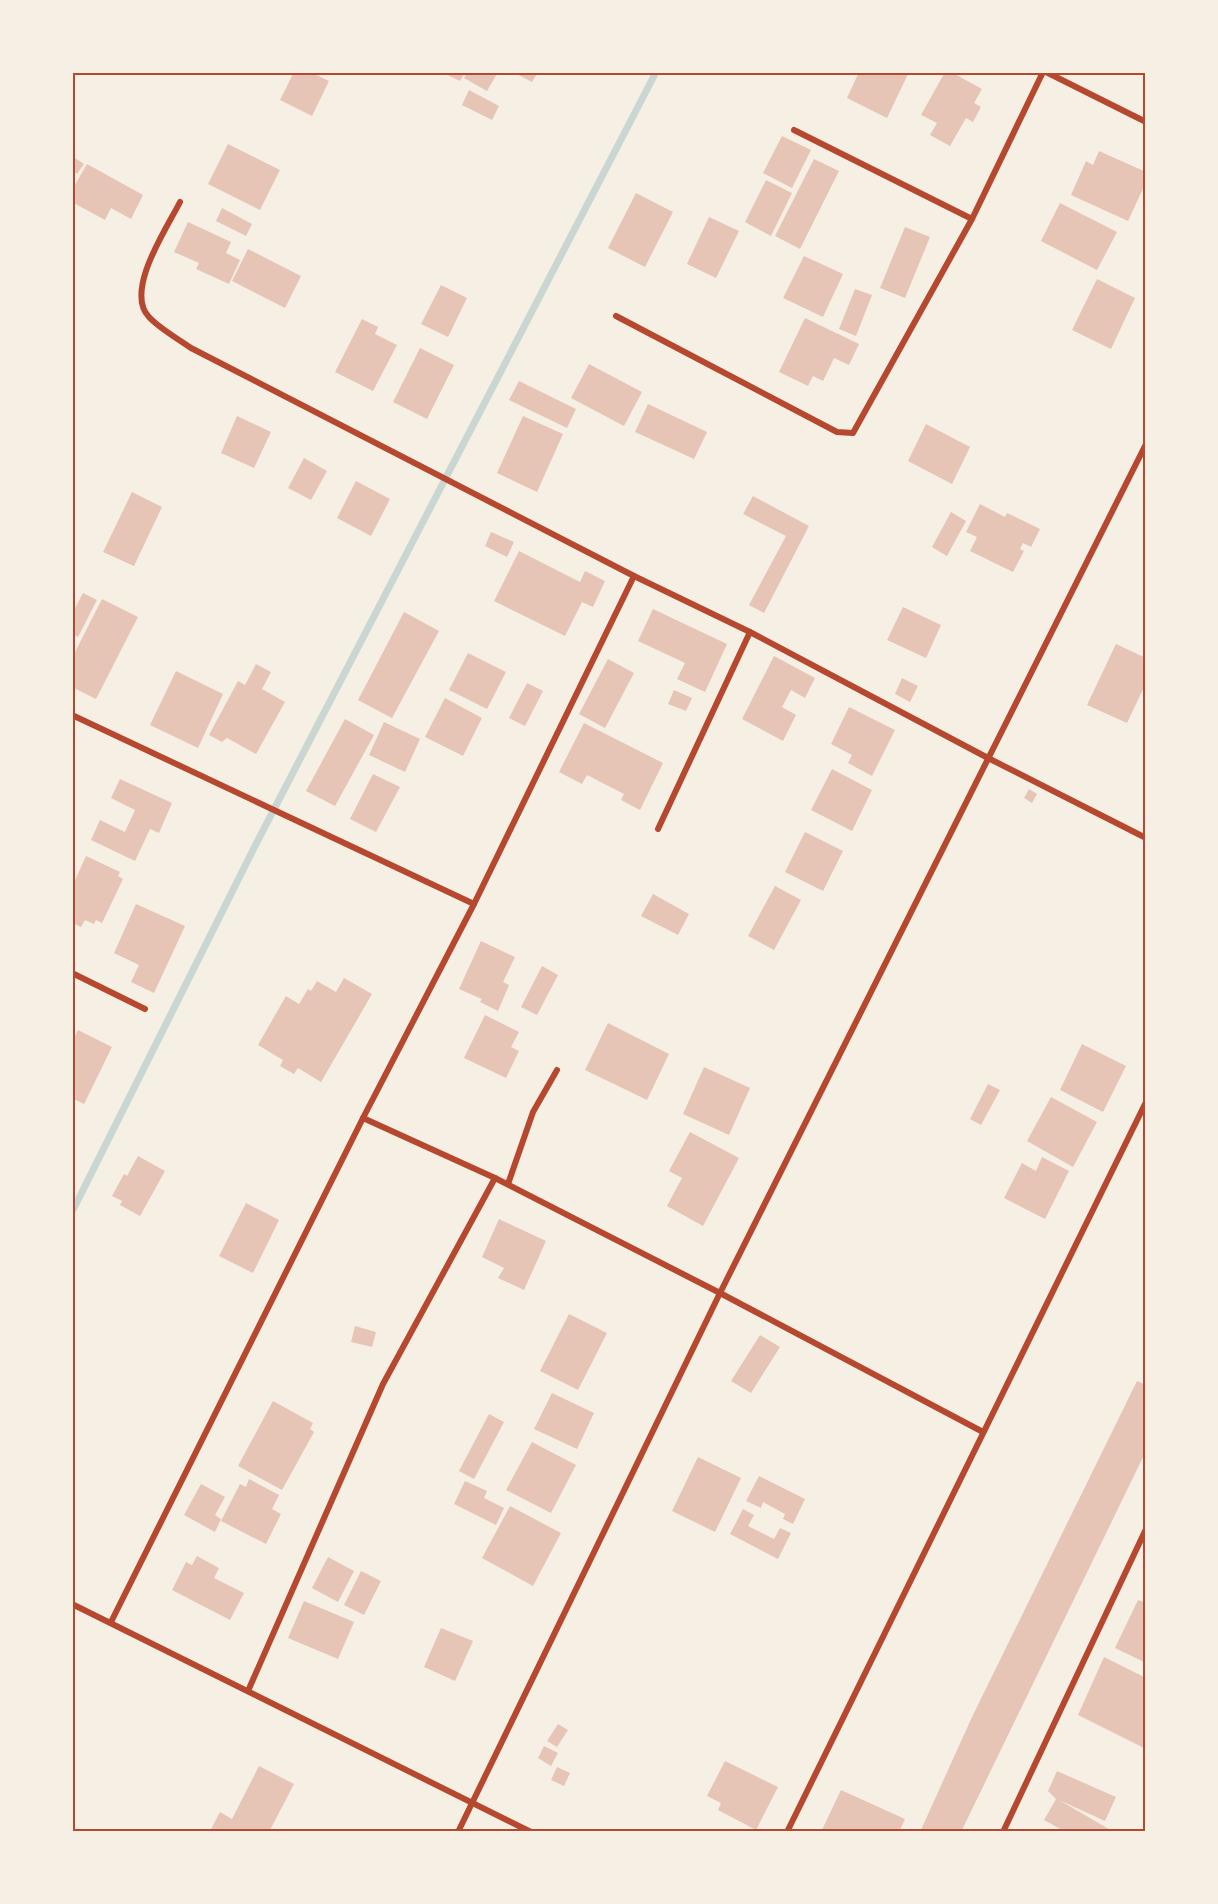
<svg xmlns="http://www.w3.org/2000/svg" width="1218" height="1904" viewBox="0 0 1218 1904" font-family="'Work Sans',sans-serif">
<rect width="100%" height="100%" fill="#f6efe4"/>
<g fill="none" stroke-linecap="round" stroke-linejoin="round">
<path stroke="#c9d6d2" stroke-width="7" d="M72 1212 255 846 656 72"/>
</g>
<g fill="#e6c5b7">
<path d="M294 72H310L329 81 312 116 280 100Z"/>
<path d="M441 72H465L460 81Z"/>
<path d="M468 72H498L487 91 464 78Z"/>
<path d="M513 72H538L532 82Z"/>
<path d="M859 72H909L887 118 847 98Z"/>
<path d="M945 72H951L982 89 974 103 981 107 973 122 966 118 950 146 930 135 937 123 921 115Z"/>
<path d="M469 90 499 106 492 120 462 105Z"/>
<path d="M782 136 811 150 792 188 763 173Z"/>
<path d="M228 144 280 170 260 210 208 184Z"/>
<path d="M1099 151 1146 172V182L1128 221 1071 195 1086 161 1093 165Z"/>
<path d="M75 158 84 164 77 174 72 170V163Z"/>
<path d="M814 159 839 171 800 249 775 236Z"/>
<path d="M87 164 143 195 131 219 111 208 105 220 72 202V190Z"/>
<path d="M766 180 792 193 771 236 745 222Z"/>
<path d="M636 193 673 212 645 267 608 248Z"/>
<path d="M1060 203 1117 232 1097 270 1041 241Z"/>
<path d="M222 208 252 224 246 236 216 221Z"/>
<path d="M709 217 739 231 716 278 687 264Z"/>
<path d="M188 222 231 242 226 253 240 260 229 284 196 269 199 263 174 252Z"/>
<path d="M905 227 930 237 905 298 880 288Z"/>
<path d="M248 249 301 276 285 308 232 281Z"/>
<path d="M804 256 843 274 823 317 783 298Z"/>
<path d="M1097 279 1135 298 1111 349 1072 330Z"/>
<path d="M441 285 467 298 448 337 421 324Z"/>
<path d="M855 289 872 295 856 336 839 329Z"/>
<path d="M805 318 859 344 849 365 834 358 823 381 813 376 808 386 779 372Z"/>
<path d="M362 319 378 327 375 334 397 345 373 391 335 372Z"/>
<path d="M420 348 454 365 427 419 393 402Z"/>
<path d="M589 364 642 392 624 426 571 398Z"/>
<path d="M519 381 576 409 567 428 509 400Z"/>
<path d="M648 404 707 432 694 459 635 432Z"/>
<path d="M237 416 271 432 254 468 221 453Z"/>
<path d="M523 416 563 434 537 492 497 473Z"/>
<path d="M926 424 970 447 952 484 908 461Z"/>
<path d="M304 458 327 471 311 500 288 488Z"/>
<path d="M356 481 390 499 371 536 337 518Z"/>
<path d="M132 492 162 507 134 566 103 552Z"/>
<path d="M753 496 809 526 764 613 749 605 786 536 743 514Z"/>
<path d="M980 504 1005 517 1007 513 1040 529 1031 547 1023 543 1020 549 1024 551 1013 572 970 551 977 537 966 532Z"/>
<path d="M951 512 966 521 947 556 932 547Z"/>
<path d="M491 532 514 542 507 557 485 546Z"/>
<path d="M519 551 580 582 585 571 605 581 593 607 582 602 565 636 494 601Z"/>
<path d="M83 593 97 600 78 637 72 634V614Z"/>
<path d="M102 599 138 617 96 699 72 687V658Z"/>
<path d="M903 607 941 625 926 658 887 640Z"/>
<path d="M653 609 727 644 705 692 677 679 685 663 638 641Z"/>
<path d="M404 612 439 631 392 718 358 700Z"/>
<path d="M1116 644 1146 658V683L1127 723 1087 705Z"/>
<path d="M468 653 506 672 487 709 449 690Z"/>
<path d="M774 656 815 678 805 698 791 690 782 707 796 715 783 741 742 719Z"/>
<path d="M608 659 634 673 605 728 579 714Z"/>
<path d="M256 664 271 672 262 689 285 702 256 754 227 738 222 742 209 735 238 681 245 685Z"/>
<path d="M176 671 223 694 198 748 150 725Z"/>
<path d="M902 678 918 686 910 702 895 694Z"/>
<path d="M527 683 543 691 525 726 509 718Z"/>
<path d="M674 690 692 698 686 711 668 704Z"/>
<path d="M445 698 482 718 463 756 425 737Z"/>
<path d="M849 707 895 730 872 776 848 763 852 755 831 744Z"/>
<path d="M345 719 374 735 335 806 306 791Z"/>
<path d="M384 722 420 739 405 772 369 755Z"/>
<path d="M584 723 663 763 640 810 621 800 624 794 587 775 582 784 559 772Z"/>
<path d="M832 769 872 790 852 831 811 810Z"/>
<path d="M373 774 400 787 376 832 350 819Z"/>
<path d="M120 779 172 803 159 833 150 829 135 861 91 840 100 820 125 832 135 810 111 798Z"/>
<path d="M1029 789 1037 794 1032 803 1024 798Z"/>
<path d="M805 832 843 851 823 891 785 872Z"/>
<path d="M86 856 120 872 118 876 123 879 102 923 96 920 94 924 85 920 81 927 72 923 75 915 72 914V887Z"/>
<path d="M775 886 801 900 774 950 748 936Z"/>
<path d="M653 894 689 914 678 935 641 916Z"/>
<path d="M136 904 185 926 154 993 131 982 139 965 114 953Z"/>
<path d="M481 941 515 957 503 982 509 985 498 1011 480 1002 482 999 459 989Z"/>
<path d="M542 966 558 975 537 1015 521 1007Z"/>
<path d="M344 978 372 994 321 1082 298 1068 294 1074 280 1066 283 1060 258 1045 286 996 299 1004 308 989 311 991 317 981 336 992Z"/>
<path d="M485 1015 519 1032 511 1047 519 1051 506 1078 464 1058Z"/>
<path d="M608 1023 669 1054 647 1100 585 1070Z"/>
<path d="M78 1030 112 1047 84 1104 72 1098V1042Z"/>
<path d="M1082 1044 1126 1066 1103 1112 1060 1090Z"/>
<path d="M704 1067 750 1088 729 1135 683 1114Z"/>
<path d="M988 1084 1000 1090 981 1125 970 1119Z"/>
<path d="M1051 1097 1097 1122 1073 1167 1027 1141Z"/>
<path d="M690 1132 739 1158 703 1226 667 1206 682 1178 669 1171Z"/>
<path d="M138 1156 165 1171 140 1216 120 1205 122 1201 112 1196 124 1174 127 1176Z"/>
<path d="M1042 1157 1069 1171 1045 1219 1004 1198 1022 1163 1036 1171Z"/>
<path d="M246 1203 279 1220 253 1273 219 1256Z"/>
<path d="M499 1219 546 1241 524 1290 498 1278 504 1268 482 1257Z"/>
<path d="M569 1314 607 1333 578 1390 540 1371Z"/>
<path d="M355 1326 376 1332 372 1347 351 1342Z"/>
<path d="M760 1335 780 1347 751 1393 731 1381Z"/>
<path d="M1137 1381 1146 1385V1451L961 1832H920L972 1717Z"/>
<path d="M552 1393 594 1413 577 1449 534 1429Z"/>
<path d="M273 1401 313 1423 310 1429 314 1432 282 1490 238 1466Z"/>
<path d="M489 1414 504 1422 474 1479 459 1471Z"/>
<path d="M532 1442 576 1465 551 1513 506 1490Z"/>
<path d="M698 1457 741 1478 715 1532 672 1511Z"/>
<path d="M759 1476 805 1499 793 1524 783 1519 785 1514 763 1502 761 1508 746 1501Z"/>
<path d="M249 1479 279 1495 272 1509 281 1514 266 1544 221 1521 240 1484 246 1487Z"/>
<path d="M465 1481 487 1491 484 1498 504 1508 496 1525 454 1504Z"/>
<path d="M201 1484 225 1497 215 1515 221 1519 215 1532 184 1515Z"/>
<path d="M510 1506 561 1533 533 1586 482 1558Z"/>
<path d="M743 1509 754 1515 748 1526 774 1539 780 1528 791 1533 778 1559 730 1534Z"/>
<path d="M197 1556 219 1568 214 1578 244 1593 230 1620 172 1590 186 1562 192 1565Z"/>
<path d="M328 1557 354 1571 338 1602 312 1588Z"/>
<path d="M361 1571 381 1581 364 1615 344 1605Z"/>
<path d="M1138 1600 1146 1603V1663L1115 1648Z"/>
<path d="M304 1601 354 1622 338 1659 288 1638Z"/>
<path d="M441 1628 473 1641 455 1681 424 1667Z"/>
<path d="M1104 1657 1146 1678V1749L1078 1715Z"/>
<path d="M558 1724 568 1730 557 1747 547 1741Z"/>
<path d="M544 1746 558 1753 551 1766 538 1758Z"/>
<path d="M725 1761 778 1787 756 1830 718 1810 721 1803 707 1796Z"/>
<path d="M259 1766 294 1784 269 1832 210 1831 220 1812 232 1819Z"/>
<path d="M557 1767 570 1773 564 1786 551 1780Z"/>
<path d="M1057 1771 1116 1797 1105 1821 1059 1800 1114 1832H1066L1044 1820 1056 1799 1048 1791Z"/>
<path d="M841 1790 905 1819 899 1832H821Z"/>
</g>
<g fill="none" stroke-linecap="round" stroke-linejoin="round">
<g stroke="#b5482f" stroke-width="6">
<path d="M1046 72 1146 122"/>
<path d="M794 130 972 219"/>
<path d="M180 202C167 228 124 291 149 317 160 329 177 338 191 348L634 576 750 632 988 758 1146 838"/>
<path d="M616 316 837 432 853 433 972 219 1043 72"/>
<path d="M72 715 474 904"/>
<path d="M658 829 750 632"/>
<path d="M72 973 145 1009"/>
<path d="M363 1118 495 1178 720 1293 983 1432"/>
<path d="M508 1184 533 1112 557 1070"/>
<path d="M72 1604 531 1832"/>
<path d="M111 1622 363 1118 474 904 634 576"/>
<path d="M248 1691 383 1384 495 1178"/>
<path d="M458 1832 720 1293 1146 444"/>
<path d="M787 1832 1146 1102"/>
<path d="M1003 1832 1146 1529"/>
</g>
</g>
<rect width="1218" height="1904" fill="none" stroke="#f6efe4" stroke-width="147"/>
<rect x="74" y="74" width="1070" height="1756" fill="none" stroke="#b5482f" stroke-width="2"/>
</svg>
